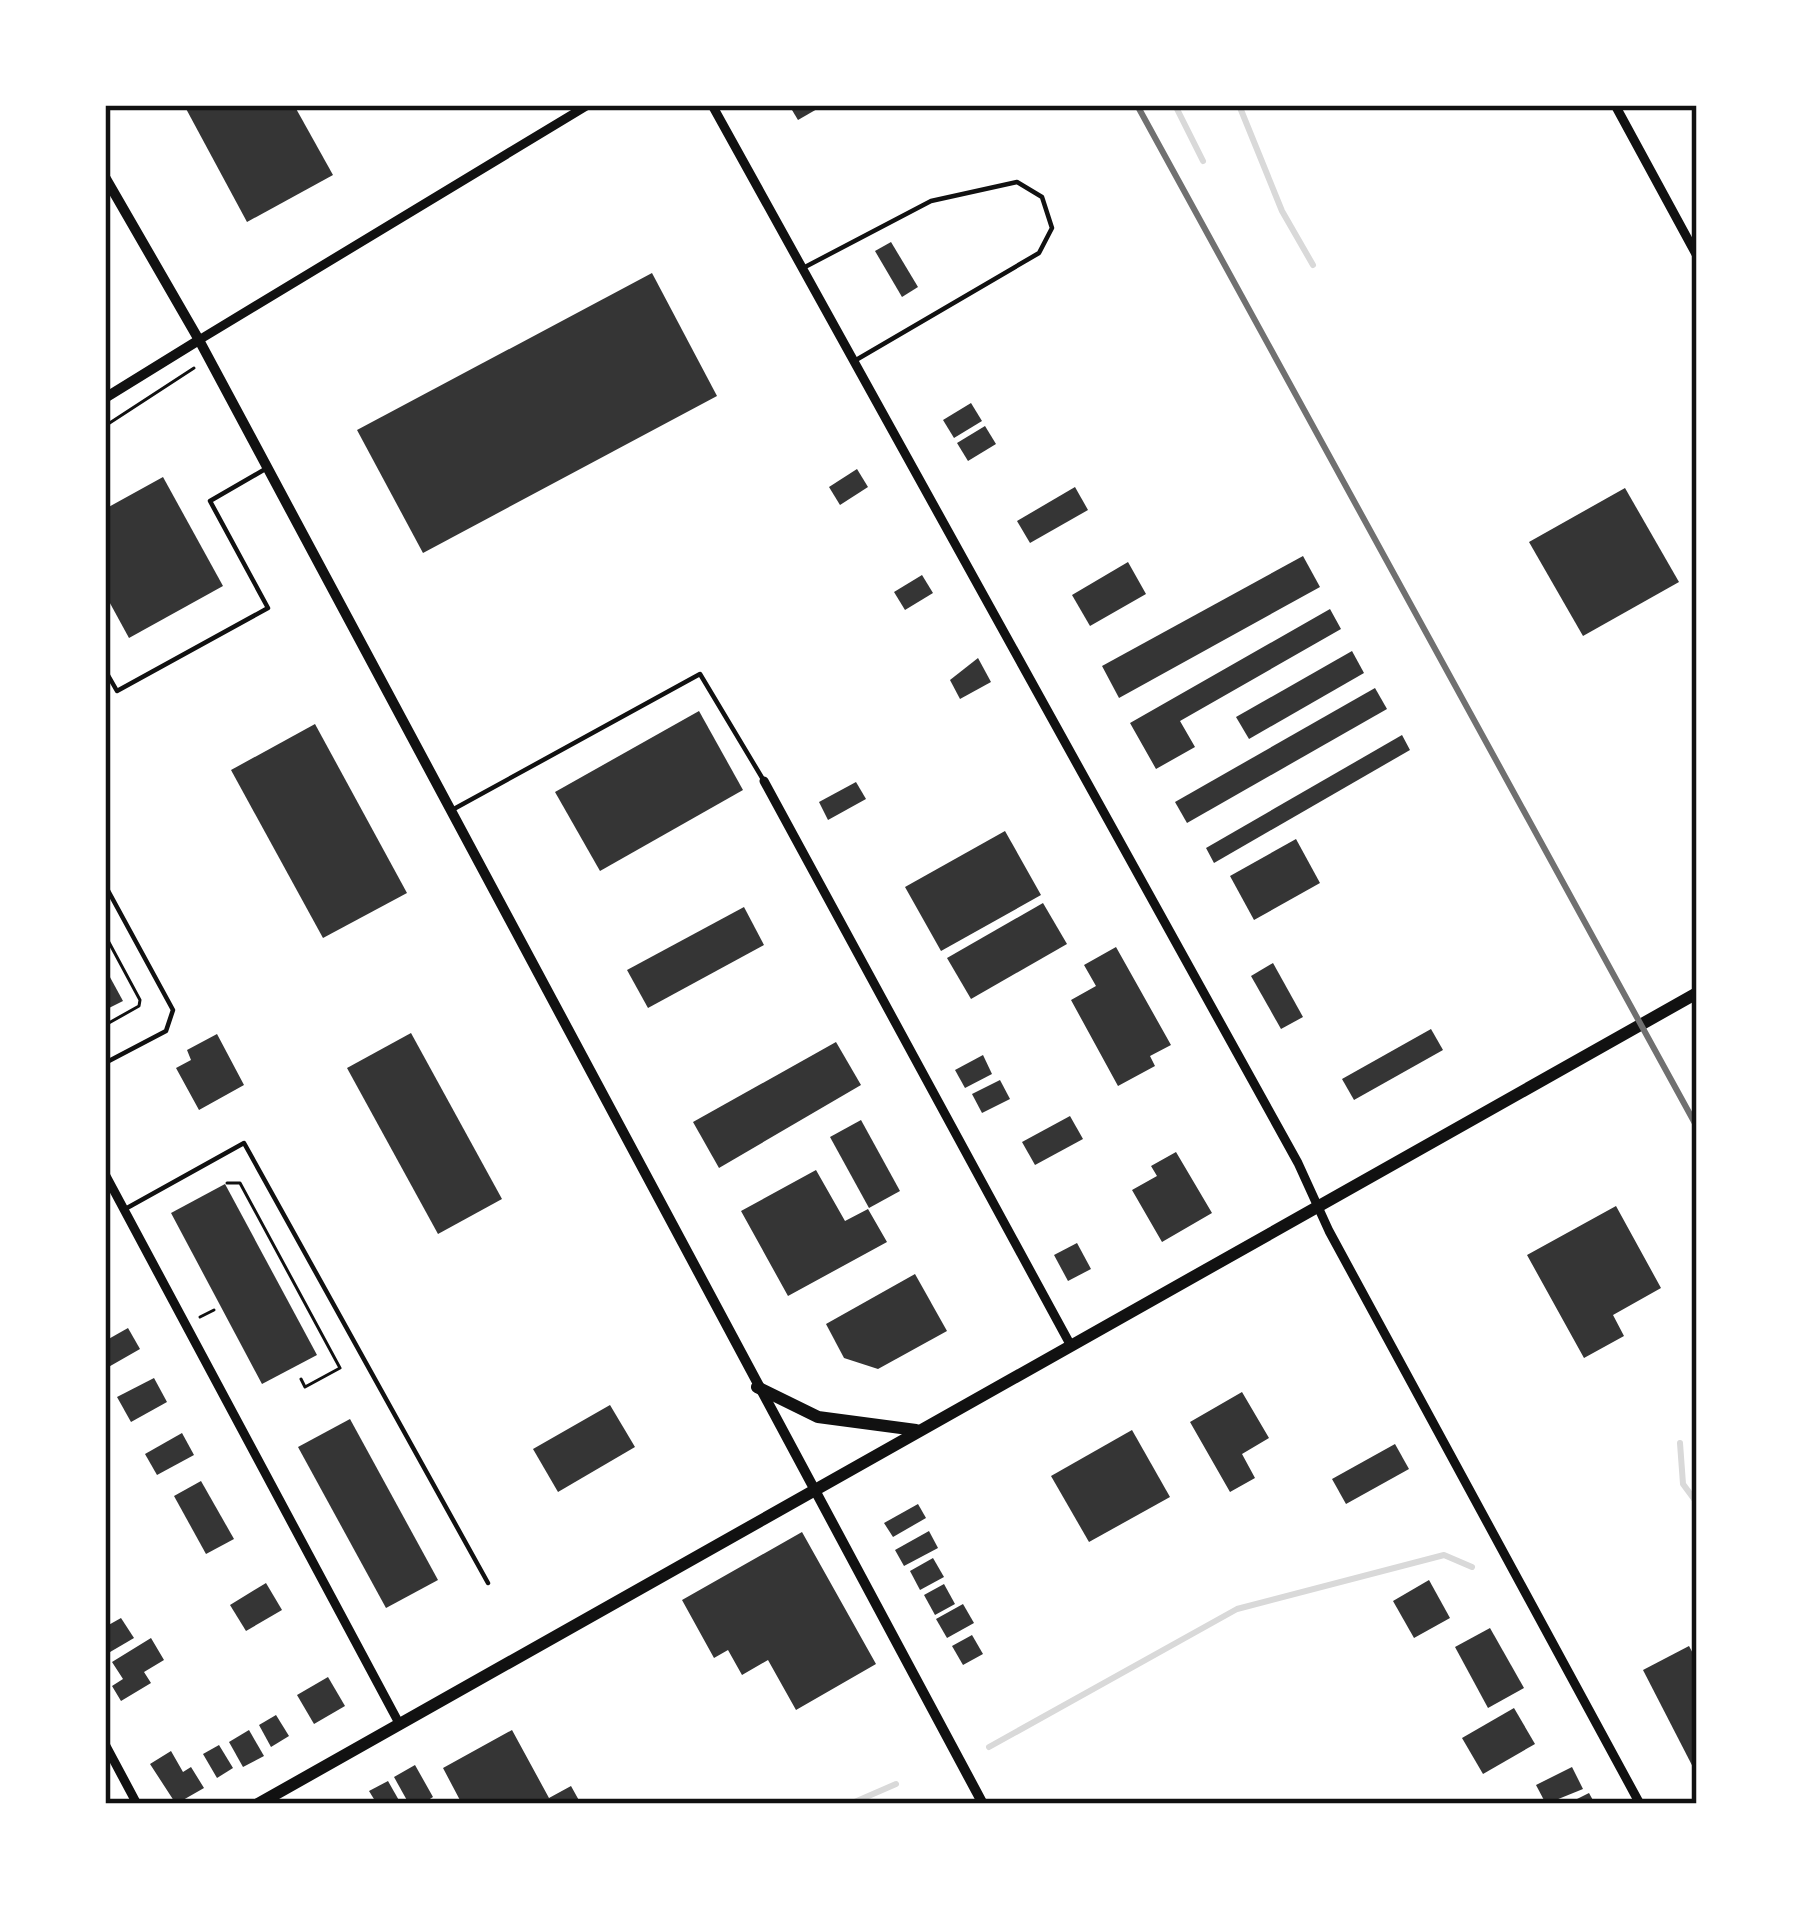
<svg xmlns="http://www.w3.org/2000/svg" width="1802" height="1909" viewBox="0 0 1802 1909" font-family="Georgia,serif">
<rect width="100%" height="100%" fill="#fff"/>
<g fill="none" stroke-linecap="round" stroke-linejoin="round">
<g stroke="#d9d9d9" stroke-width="6">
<path d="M1175 105 1203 161"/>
<path d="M1239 105 1282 211 1313 265"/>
<path d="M1680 1443 1683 1484 1697 1503"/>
<path d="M989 1747 1237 1609 1444 1555 1472 1567"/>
<path d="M850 1804 896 1784"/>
</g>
</g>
<g fill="#353535">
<path d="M184 105H294L333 175 247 222Z"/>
<path d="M789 105H824L798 120Z"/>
<path d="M891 242 918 287 902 297 875 251Z"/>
<path d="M652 273 717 396 423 553 357 430Z"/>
<path d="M971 403 982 421 954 438 943 420Z"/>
<path d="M985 426 996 444 968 461 957 443Z"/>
<path d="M857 469 868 487 840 505 829 487Z"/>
<path d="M163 477 223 586 129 638 105 594V509Z"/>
<path d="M1075 487 1088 510 1030 543 1017 521Z"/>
<path d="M1625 488 1679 582 1583 636 1529 542Z"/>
<path d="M1303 556 1320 587 1119 698 1102 666Z"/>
<path d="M1128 562 1146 594 1090 626 1072 595Z"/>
<path d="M922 575 933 593 905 610 894 592Z"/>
<path d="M1330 609 1341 629 1180 721 1195 747 1156 769 1130 723Z"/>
<path d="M1352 651 1364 673 1249 739 1236 717Z"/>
<path d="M978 658 991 682 960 699 950 680Z"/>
<path d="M1375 688 1387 709 1187 823 1175 802Z"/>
<path d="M699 711 743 790 600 871 555 792Z"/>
<path d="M315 724 407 893 323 938 231 770Z"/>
<path d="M1402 735 1410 750 1214 863 1206 848Z"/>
<path d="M856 782 866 799 828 820 819 802Z"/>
<path d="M1005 831 1041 895 941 951 905 887Z"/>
<path d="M1296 839 1320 883 1254 920 1230 876Z"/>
<path d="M1043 903 1067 944 971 999 947 958Z"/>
<path d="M744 907 764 945 648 1008 627 970Z"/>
<path d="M1116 947 1171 1045 1150 1056 1155 1066 1118 1086 1071 1000 1096 986 1084 965Z"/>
<path d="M1273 963 1303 1017 1281 1029 1251 976Z"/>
<path d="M105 968 123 1001 105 1010Z"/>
<path d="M1431 1029 1443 1050 1354 1100 1342 1079Z"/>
<path d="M411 1033 502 1199 438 1234 347 1068Z"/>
<path d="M217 1034 244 1085 199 1110 176 1068 191 1060 187 1050Z"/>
<path d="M836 1042 861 1085 719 1168 693 1122Z"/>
<path d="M983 1055 992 1074 965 1088 955 1070Z"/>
<path d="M1000 1080 1010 1099 982 1113 972 1094Z"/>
<path d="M1070 1116 1083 1139 1035 1165 1022 1142Z"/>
<path d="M861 1120 900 1191 869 1208 830 1137Z"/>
<path d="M1176 1152 1212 1213 1162 1242 1132 1190 1157 1176 1151 1166Z"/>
<path d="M816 1170 845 1221 868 1209 887 1242 788 1296 741 1211Z"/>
<path d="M225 1184 317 1355 262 1384 171 1213Z"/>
<path d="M1616 1206 1661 1288 1613 1315 1624 1336 1584 1358 1527 1255Z"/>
<path d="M1077 1243 1091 1269 1068 1281 1054 1255Z"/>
<path d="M915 1274 947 1331 878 1369 844 1358 826 1324Z"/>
<path d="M128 1328 140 1349 105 1369V1341Z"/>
<path d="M154 1378 167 1402 131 1422 117 1397Z"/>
<path d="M1242 1392 1269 1438 1242 1454 1255 1478 1230 1492 1190 1422Z"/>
<path d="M610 1405 635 1447 558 1492 533 1449Z"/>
<path d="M350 1419 438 1580 386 1608 298 1447Z"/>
<path d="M1132 1430 1170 1497 1089 1542 1051 1476Z"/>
<path d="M182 1433 194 1455 157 1475 145 1454Z"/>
<path d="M1395 1444 1409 1469 1346 1504 1332 1479Z"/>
<path d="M201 1481 234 1539 206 1554 174 1496Z"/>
<path d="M918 1504 926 1518 893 1537 884 1523Z"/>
<path d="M929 1531 938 1548 904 1566 895 1550Z"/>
<path d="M802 1532 876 1664 796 1710 768 1660 742 1675 728 1650 714 1658 682 1600Z"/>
<path d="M933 1558 944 1577 920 1590 910 1571Z"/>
<path d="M1429 1580 1450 1618 1414 1638 1393 1601Z"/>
<path d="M266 1583 282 1610 246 1631 230 1605Z"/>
<path d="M944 1584 955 1604 935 1615 924 1595Z"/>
<path d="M963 1604 974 1623 947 1638 936 1619Z"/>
<path d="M121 1618 134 1638 105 1655V1627Z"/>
<path d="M1490 1628 1524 1688 1488 1708 1455 1647Z"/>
<path d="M972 1635 983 1654 963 1665 952 1646Z"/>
<path d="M151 1638 164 1660 144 1672 151 1683 121 1701 112 1686 123 1679 112 1662Z"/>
<path d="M1689 1646 1697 1661V1775L1643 1670Z"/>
<path d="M328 1677 345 1706 314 1724 297 1695Z"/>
<path d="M1514 1708 1535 1744 1483 1774 1462 1738Z"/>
<path d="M276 1715 289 1736 271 1747 259 1725Z"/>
<path d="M249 1730 264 1756 243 1767 229 1742Z"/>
<path d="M512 1730 549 1798 571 1786 581 1804H462L443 1768Z"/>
<path d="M219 1745 233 1768 217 1778 203 1754Z"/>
<path d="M171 1751 183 1772 191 1767 204 1788 176 1804 150 1764Z"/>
<path d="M415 1765 433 1797 422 1804H409L394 1777Z"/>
<path d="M1572 1767 1583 1789 1546 1804 1536 1785Z"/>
<path d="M388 1781 401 1804H377L369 1791Z"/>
<path d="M1589 1793 1595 1804H1567Z"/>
</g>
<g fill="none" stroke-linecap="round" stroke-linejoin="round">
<g stroke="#111" stroke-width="3">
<path d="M105 426 194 368"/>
<path d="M105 935 140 1000 139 1006 107 1024"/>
<path d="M227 1183H240L340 1368 305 1387 301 1379"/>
<path d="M200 1317 214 1310"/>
</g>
<g stroke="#111" stroke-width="4.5">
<path d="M805 267 931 201 1017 182 1042 197 1052 228 1039 253 856 360"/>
<path d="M105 670 117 691 268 608 210 501 267 468"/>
<path d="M452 810 700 674 764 781"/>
<path d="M105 885 173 1010 166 1031 105 1063"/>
<path d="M127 1208 244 1143 488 1583"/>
</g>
<g stroke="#111" stroke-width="9">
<path d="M712 105 1298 1163 1329 1231 1640 1804"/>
<path d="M1615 105 1697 256"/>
<path d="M199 340 588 105"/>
<path d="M764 781 1070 1344"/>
<path d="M105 1174 400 1725"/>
<path d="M105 1744 137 1804"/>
</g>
<g stroke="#111" stroke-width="10">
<path d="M105 177 199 340 983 1804"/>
<path d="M105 398 199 340"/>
</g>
<g stroke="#111" stroke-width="12">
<path d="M757 1387 818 1417 916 1430"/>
<path d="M258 1804 1697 993"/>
</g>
<path stroke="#707070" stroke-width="6" d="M1137 105 1697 1127"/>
</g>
<rect width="1802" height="1909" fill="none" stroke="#ffffff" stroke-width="216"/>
<rect x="108" y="108" width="1586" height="1693" fill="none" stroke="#111" stroke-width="4.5"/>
</svg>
